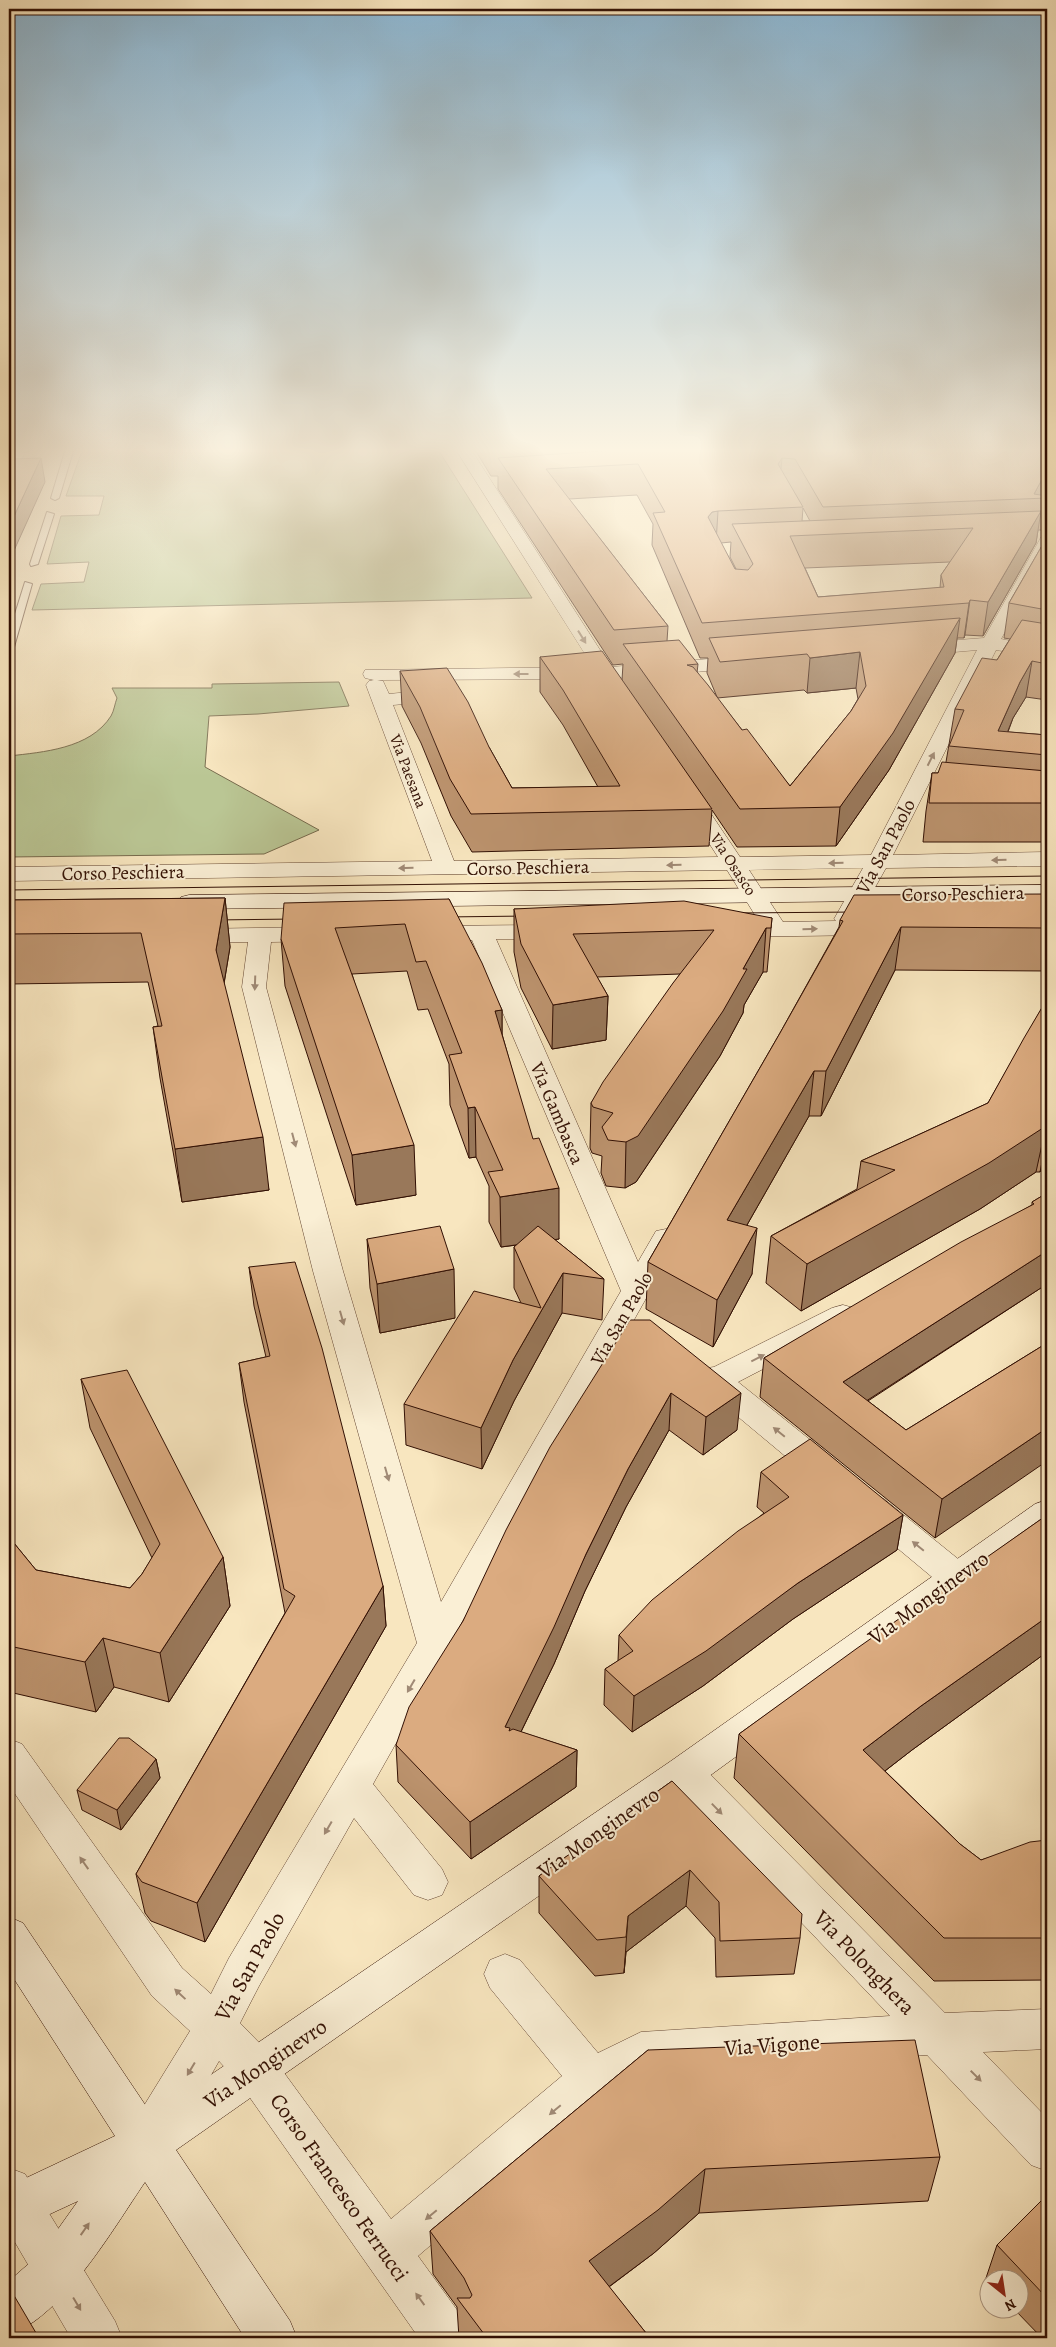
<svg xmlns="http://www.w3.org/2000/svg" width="1056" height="2347" viewBox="0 0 1056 2347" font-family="Alegreya,serif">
<rect width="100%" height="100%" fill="#f8e6bf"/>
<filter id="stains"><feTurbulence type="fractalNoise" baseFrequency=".004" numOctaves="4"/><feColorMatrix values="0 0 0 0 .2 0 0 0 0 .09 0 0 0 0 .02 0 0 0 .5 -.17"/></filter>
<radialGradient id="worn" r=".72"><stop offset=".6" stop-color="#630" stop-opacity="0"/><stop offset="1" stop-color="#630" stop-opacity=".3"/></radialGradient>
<g fill="#bac694" stroke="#766a4c">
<path d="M83 448H437L532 598 32 610 41 584 84 582 89 562 47 564 61 516 99 515 104 496H66Z"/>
<path d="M339 682 349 706 258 714 209 716 205 767 319 830 264 854 9 857V756C43 752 90 749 111 716 114 711 115 703 117 698L112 688H212V684Z"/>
</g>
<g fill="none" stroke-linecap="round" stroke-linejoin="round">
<defs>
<g id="lane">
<path d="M66 448H74L59 498 55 500 51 498Z"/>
<path d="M47 512 54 514 38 564 31 566 30 564Z"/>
<path d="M25 582 32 584 14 647 9 650V633Z"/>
</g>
<g id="street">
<path d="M11 448H26L17 474 14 477 9 479V455Z"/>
<path d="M455 448H470L611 667 745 656 752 658 754 662 752 666 745 668 618 678 622 683 619 687 612 689 605 687 600 679 377 680 383 681 389 694 438 689 445 691 448 695 445 699 438 701 393 705 454 861 718 857 679 797 683 793 690 791 697 793 740 857 871 855 977 650 920 655 913 653 911 649 913 645 920 643 984 638 1039 541 1041 537 1047 536V556L1001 639 1047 648V658L996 650 893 855 1047 852V866L886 868 856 921 875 923 879 928 875 933 867 935 733 937 725 935 721 930 725 925 760 923 727 870 9 881V867L432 861 366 685 369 681 374 680 365 678 363 674 365 670 593 667ZM863 868 834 919 836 921 783 922 749 870Z"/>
<path d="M552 925 560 927 564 932 560 937 552 939H496L638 1262 656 1231 666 1229 676 1231 680 1238 373 1784 442 1869 448 1882 442 1895 428 1900 414 1895 354 1818 259 1986 240 2023 271 2055 391 2219 562 2076 490 1988 484 1974 490 1960 505 1954 520 1960 598 2053 641 2032 890 2016 671 1785 665 1773 671 1761 684 1757 697 1761 945 2013 1047 2009V2049L983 2052 1047 2118V2171L1031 2165 927 2055 645 2074 607 2094 418 2256 465 2321 472 2338H419L241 2085 219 2061 169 2149 153 2155 137 2149 131 2133 137 2117 190 2031 152 1996 9 1785V1739L22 1744 182 1968 211 1994 229 1958 417 1643 313 1271 242 987 248 942 193 943 185 941 181 936 185 931 193 929 320 927 328 929 332 934 328 939 320 941 271 942 266 987 343 1271 441 1602 621 1291 472 940H430L422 938 418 933 422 928 430 926Z"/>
<path d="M843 1305 854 1308 858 1315 854 1322 738 1382 839 1463 843 1472 839 1481 827 1484 815 1481 700 1385 695 1377 700 1369 714 1367 832 1308Z"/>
<path d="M872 1495 884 1499 968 1567 973 1577 968 1587 956 1591 944 1587 860 1517 855 1508 860 1499Z"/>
<path d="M9 2168 25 2174 115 2321 122 2338H71L9 2232Z"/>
</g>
<g id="secondary">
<path d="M1047 885V899L189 909 181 907 178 902 181 897 189 895Z"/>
<path d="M1047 1500V1530L697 1785 176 2150 290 2321 297 2338H245L145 2182C113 2229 63 2316 9 2335V2281L41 2253 78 2201 9 2233V2186L115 2136 9 1971V1917L23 1923 152 2115 671 1761 1035 1504Z"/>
</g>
</defs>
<use href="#lane" stroke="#634532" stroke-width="2"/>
<use href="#street" stroke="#634532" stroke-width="1"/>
<use href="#secondary" stroke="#310f03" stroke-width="1"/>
<use href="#lane" fill="#faefd5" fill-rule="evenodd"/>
<use href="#street" fill="#faefd5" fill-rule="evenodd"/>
<use href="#secondary" fill="#faefd5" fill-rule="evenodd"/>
<g stroke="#310f03" stroke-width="1">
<path d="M9 890 1047 876"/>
<path d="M734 913 859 912"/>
<path d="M444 917 529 916"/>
<path d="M214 920 296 919"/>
</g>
</g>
<g fill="#bc936e" stroke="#310f03" fill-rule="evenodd">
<path d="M474 448H1047V491L1045 495 1047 496V530H1038L1036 543 983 636 965 635 964 638H957L955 653 889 770 836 846 737 847 712 810 709 846 472 852 451 816 421 743 402 706 400 671 489 747 512 788 598 787 563 725 540 692V657L622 680 623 664 613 665 498 489V476H491ZM637 495 653 524 652 545 700 658H708L707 673 717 697 697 673 698 664 667 641 668 626 569 499ZM803 508 810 521H802ZM731 542 730 557 736 569H735L721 543ZM950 562 941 575 940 588 818 597 805 568ZM856 688 858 699 851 711 790 786 742 730 717 698 804 690 807 693Z"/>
<path d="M1047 537V700L1026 697 1013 718 1008 732 1047 735V842H923L926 811 932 773H938L946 762 955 709 997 660 1010 639 1004 638 1009 603Z"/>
<path d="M1047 894V971L895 970 821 1116H809L747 1225 752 1274 713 1347 646 1309 648 1262 780 1033 839 927 840 920Z"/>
<path d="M225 898 230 947 224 984 269 1190 182 1202 160 1078 153 1027 158 1026 148 982 9 984V900Z"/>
<path d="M449 899 502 1010V1034L559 1239H554L604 1279 602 1320 562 1313 514 1401 482 1469 406 1445 404 1404 521 1303 514 1288V1247L517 1245 501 1247 489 1222V1186L476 1157 469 1158 450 1105 449 1064 428 1009 418 1010 407 971 352 974 416 1195 356 1205 285 986 281 939Z"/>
<path d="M514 909 772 918 767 972H763L744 1005 743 1013 720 1056 636 1182 625 1188 606 1186 601 1173 602 1156 592 1153 590 1148 591 1103 680 974 597 977 608 996 606 1040 552 1049 521 988 514 952Z"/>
<path d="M1047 999V1157L1040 1172H1036L980 1209 801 1311 766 1283 771 1236 857 1189 861 1161 988 1103Z"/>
<path d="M1047 1193V1284L868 1401 906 1430 1047 1343 935 1538 760 1397 764 1358 1032 1205V1202Z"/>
<path d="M367 1239 455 1318 380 1333 370 1288Z"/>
<path d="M249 1267 383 1586 386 1626 205 1942 151 1921 145 1913 136 1874 285 1613 244 1402 239 1363 266 1357 254 1306Z"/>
<path d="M630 1320 737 1430 703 1455 669 1430 626 1507 585 1591 554 1664 521 1732 577 1750 576 1787 471 1859 398 1782 396 1745 463 1621Z"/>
<path d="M81 1379 223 1557 230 1606 169 1702 114 1687 96 1712 9 1692V1537L36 1570 130 1588 142 1574 152 1558 90 1428Z"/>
<path d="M761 1472 903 1515 897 1550 793 1619 703 1686 632 1732 604 1705 605 1669 618 1661 619 1635 764 1513 757 1507Z"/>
<path d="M1047 1515V1652L912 1750 885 1771 960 1844 981 1860 1047 1840V1980L934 1981 734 1778 739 1734Z"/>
<path d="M156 1759 160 1778 121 1830 82 1810 77 1790Z"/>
<path d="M672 1781 800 1938 794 1974 716 1977 715 1938 686 1906 626 1952 624 1973 595 1976 539 1913V1876Z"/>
<path d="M648 2050 940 2157 928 2201 699 2213 654 2253 609 2287 650 2338H459L457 2307 433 2274 430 2231Z"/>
<path d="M1047 2195V2338H1042L1015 2310H1018V2280H988V2281L986 2278 997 2245Z"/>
</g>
<g fill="#99785a" stroke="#310f03">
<path d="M41 458 45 482 12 555 14 565 9 577V527Z"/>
<path d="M782 458 779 489 778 464Z"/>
<path d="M1047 470V491L1044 498 1034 494Z"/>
<path d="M718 511 716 543 708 517 712 512Z"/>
<path d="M1041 511 1036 543 983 636 988 602Z"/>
<path d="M970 600 965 635 964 638 969 603Z"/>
<path d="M960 618 955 653 889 770 836 846 840 807Z"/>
<path d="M860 652 856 688 807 693 810 658Z"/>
<path d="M1032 661 1026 697 1013 718 1000 751 998 731 1020 682Z"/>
<path d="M225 898 230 947 221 1001 216 950Z"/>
<path d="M901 927 895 970 821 1116 826 1071Z"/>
<path d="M766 928 763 972 744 1005 743 1013 720 1056 636 1182 625 1188 626 1142 743 969Z"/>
<path d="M608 996 606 1040 552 1049 553 1005Z"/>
<path d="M502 1010V1058L495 1011Z"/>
<path d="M814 1071 809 1116 723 1267 727 1220Z"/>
<path d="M475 1107 476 1157 469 1158 468 1108Z"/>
<path d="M1046 1126 1036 1172 980 1209 801 1311 807 1264Z"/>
<path d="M263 1137 269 1190 182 1202 175 1149Z"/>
<path d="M1047 1137V1157L1040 1172Z"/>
<path d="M414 1145 416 1195 356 1205 352 1155Z"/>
<path d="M559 1188V1239L501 1247 500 1197Z"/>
<path d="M757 1228 752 1274 713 1347 717 1300Z"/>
<path d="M1047 1251V1284L840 1418 843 1382Z"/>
<path d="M454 1269 455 1318 380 1333 377 1284Z"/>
<path d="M563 1273 562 1313 514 1401 482 1469 481 1428 513 1360Z"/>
<path d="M671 1393 669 1430 626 1507 585 1591 554 1664 511 1752 505 1727 586 1554 628 1469Z"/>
<path d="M741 1393 737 1430 703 1455 706 1417Z"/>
<path d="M1047 1428V1461L935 1538 942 1499Z"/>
<path d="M903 1515 897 1550 793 1619 703 1686 632 1732 634 1696 798 1583Z"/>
<path d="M223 1557 230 1606 169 1702 160 1653Z"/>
<path d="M383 1586 386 1626 205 1942 197 1903Z"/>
<path d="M1047 1617V1652L912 1750 855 1794 863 1750 921 1706Z"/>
<path d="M103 1638 114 1687 96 1712 85 1662Z"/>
<path d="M577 1750 576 1787 471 1859 470 1822Z"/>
<path d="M156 1759 160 1778 121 1830 117 1810Z"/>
<path d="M690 1870 686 1906 626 1952 624 1973 628 1916Z"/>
<path d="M705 2169 699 2213 654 2253 587 2303 589 2261Z"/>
</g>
<g fill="#dbab80" stroke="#310f03" fill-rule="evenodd">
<path d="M647 448H1047V470L1034 494 1047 496V498L823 507 795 459 782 458 778 464 803 507 718 511 712 512 708 517 735 569 748 570 753 564 732 524 1041 511 988 602 970 600 969 603 702 623 653 513 665 512 638 464 546 469 668 626 614 630 498 458ZM973 528 941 575 944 587 818 597 790 536Z"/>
<path d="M41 458 9 527V468L13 459Z"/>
<path d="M1047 537V610L1009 603Z"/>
<path d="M960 618 893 733 840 807 740 809 623 644 679 640 698 664 687 665 693 667 708 685 742 730 747 729 790 786 851 711 866 686 860 652 810 658 807 654 720 662 709 638Z"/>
<path d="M1022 620 1047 624V664L1032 661 1020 682 998 731 1047 735V755L949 746 964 710 955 709 982 658 997 660Z"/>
<path d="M602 651 712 809 471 814 450 779 420 707 400 671 447 668 468 702 489 747 512 788 620 786 563 690 540 657Z"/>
<path d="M942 762 1047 771V803H929L932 773H938Z"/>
<path d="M1047 894V928L901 927 826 1071H814L727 1220 757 1228 717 1300 648 1262 780 1033 843 921 840 920 854 895Z"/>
<path d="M225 898 216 950 263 1137 175 1149 153 1027 162 1026 141 933 9 934V900Z"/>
<path d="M449 899 482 963 502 1010 495 1011 533 1139 539 1138 559 1188 500 1197 488 1172 503 1170 475 1107 468 1108 449 1055 462 1053 426 961 416 962 405 924 335 928 414 1145 352 1155 281 939 284 903Z"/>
<path d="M684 901 772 918 771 928H766L743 969H747L723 1011 638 1136 626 1142 608 1140 602 1127 613 1113 593 1107 591 1103 603 1082 673 983 714 930 573 934 608 996 553 1005 521 944 514 909Z"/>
<path d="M1047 999V1126H1046L989 1163 807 1264 771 1236 895 1170 861 1161 988 1103 1024 1038Z"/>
<path d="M1047 1193V1251L843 1382 906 1430 1047 1343V1428L942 1499 764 1358 961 1242 1034 1204 1032 1202Z"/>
<path d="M440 1226 454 1269 377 1284 367 1239Z"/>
<path d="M538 1226 604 1279 563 1273 513 1360 481 1428 404 1404 474 1291 541 1308 514 1247Z"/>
<path d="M295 1262 322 1348 383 1586 197 1903 142 1882 136 1874 295 1596 284 1589 239 1363 270 1356 249 1267Z"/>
<path d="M630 1320H650L741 1393 706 1417 671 1393 628 1469 586 1554 554 1627 505 1727 510 1728 509 1731 513 1729 577 1750 470 1822 396 1745 409 1707 463 1621 506 1530 550 1447Z"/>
<path d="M127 1370 223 1557 160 1653 103 1638 85 1662 9 1646V1537L36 1570 130 1588 142 1574 160 1544 81 1379Z"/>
<path d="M810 1439 903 1515 798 1583 706 1651 634 1696 605 1669 633 1651 619 1635 652 1600 738 1531 789 1497 761 1472Z"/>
<path d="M1047 1515V1617L921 1706 863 1750 960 1844 981 1860 1030 1842 1047 1840V1938H944L739 1734 856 1649Z"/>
<path d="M119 1738H129L156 1759 117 1810 77 1790Z"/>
<path d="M672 1781 802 1914 800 1938 720 1941 719 1902 690 1870 628 1916 626 1937 597 1940 539 1876Z"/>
<path d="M915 2040 940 2157 705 2169 658 2210 589 2261 650 2338H487L457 2298H470L472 2295 464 2278 430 2231 648 2050Z"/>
<path d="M1047 2195V2298L997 2245Z"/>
<path d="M9 2287 39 2338H9Z"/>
</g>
<defs><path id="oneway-solid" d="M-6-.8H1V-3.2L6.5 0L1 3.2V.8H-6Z" transform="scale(1.25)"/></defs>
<g fill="#a08a76">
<use href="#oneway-solid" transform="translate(582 637) rotate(58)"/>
<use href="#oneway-solid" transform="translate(521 674) rotate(180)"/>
<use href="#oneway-solid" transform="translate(931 759) rotate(-63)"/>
<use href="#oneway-solid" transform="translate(999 860) rotate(179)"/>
<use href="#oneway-solid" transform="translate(836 863) rotate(179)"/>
<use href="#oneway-solid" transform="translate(674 865) rotate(179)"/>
<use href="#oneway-solid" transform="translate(406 868) rotate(179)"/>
<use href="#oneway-solid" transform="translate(810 929) rotate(-1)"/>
<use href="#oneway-solid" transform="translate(255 983) rotate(92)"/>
<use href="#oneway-solid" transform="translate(294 1140) rotate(75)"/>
<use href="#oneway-solid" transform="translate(342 1318) rotate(74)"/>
<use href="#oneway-solid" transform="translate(758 1358) rotate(-27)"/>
<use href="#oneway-solid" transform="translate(779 1432) rotate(-141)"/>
<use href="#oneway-solid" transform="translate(387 1474) rotate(74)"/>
<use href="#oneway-solid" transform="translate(918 1546) rotate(-141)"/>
<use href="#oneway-solid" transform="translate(411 1686) rotate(120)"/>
<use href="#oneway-solid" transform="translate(717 1809) rotate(46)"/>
<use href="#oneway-solid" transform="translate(328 1828) rotate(120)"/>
<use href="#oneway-solid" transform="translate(84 1863) rotate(-125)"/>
<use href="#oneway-solid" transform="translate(180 1994) rotate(-137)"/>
<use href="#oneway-solid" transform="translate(191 2069) rotate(121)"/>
<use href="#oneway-solid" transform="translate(976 2076) rotate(45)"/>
<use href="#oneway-solid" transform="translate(555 2110) rotate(140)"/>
<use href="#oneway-solid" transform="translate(431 2215) rotate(140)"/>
<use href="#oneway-solid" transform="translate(85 2229) rotate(-55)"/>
<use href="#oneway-solid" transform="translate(420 2299) rotate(-126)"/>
<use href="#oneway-solid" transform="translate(77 2304) rotate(59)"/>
</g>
<linearGradient id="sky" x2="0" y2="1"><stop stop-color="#8bb8d6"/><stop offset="0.58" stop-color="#fcf4e2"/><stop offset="1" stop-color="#fcf4e2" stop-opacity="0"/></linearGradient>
<rect width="1056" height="777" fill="url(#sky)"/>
<g text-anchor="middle" stroke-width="4" stroke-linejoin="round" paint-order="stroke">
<g font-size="16" fill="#310f03" stroke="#faefd5">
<text transform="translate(409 771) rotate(69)" y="6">Via Paesana</text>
<text transform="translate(734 864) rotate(57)" y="6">Via Osasco</text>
</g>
<g font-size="19" fill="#310f03" stroke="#faefd5">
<text transform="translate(885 846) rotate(-62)" y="7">Via San Paolo</text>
<text transform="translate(528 867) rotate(-1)" y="7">Corso Peschiera</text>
<text transform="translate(123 872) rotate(-1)" y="7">Corso Peschiera</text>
<text transform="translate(963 893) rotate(-1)" y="7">Corso Peschiera</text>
<text transform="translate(558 1113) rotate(67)" y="7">Via Gambasca</text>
<text transform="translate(621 1318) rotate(-60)" y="7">Via San Paolo</text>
</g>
<g font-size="22" fill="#310f03" stroke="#faefd5">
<text transform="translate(928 1597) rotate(-36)" y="8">Via Monginevro</text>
<text transform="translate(598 1832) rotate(-35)" y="8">Via Monginevro</text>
<text transform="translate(865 1962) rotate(46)" y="8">Via Polonghera</text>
<text transform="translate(249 1966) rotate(-61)" y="8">Via San Paolo</text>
<text transform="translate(772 2044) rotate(-4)" y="8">Via Vigone</text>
<text transform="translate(265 2063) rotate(-34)" y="8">Via Monginevro</text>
<text transform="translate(340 2187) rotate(55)" y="8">Corso Francesco Ferrucci</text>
</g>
</g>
<rect width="1056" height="2347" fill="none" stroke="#f8e6bf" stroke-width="30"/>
<rect x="10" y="10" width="1036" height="2327" fill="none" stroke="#310f03" stroke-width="2.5"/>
<rect x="15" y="15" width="1026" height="2317" fill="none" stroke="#310f03"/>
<g transform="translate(1004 2294) rotate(150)"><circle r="24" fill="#faefd5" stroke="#aa9581"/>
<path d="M0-4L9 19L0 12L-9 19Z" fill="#8f2418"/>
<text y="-8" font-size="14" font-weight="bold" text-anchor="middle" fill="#310f03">N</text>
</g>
<rect width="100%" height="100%" filter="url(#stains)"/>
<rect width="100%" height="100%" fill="url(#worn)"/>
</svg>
